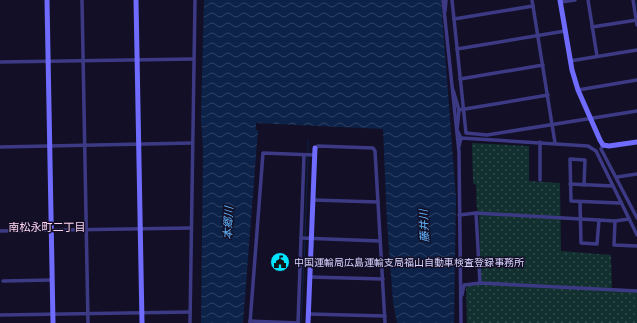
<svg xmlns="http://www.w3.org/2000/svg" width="637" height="323" viewBox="0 0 637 323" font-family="Arial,'Noto Sans JP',sans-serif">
<defs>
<pattern id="garden-dots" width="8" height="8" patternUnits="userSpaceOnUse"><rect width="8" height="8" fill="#12302f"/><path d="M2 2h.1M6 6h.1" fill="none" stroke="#344d4e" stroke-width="1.8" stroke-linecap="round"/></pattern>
<pattern id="water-waves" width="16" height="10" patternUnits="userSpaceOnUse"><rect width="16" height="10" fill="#0c2248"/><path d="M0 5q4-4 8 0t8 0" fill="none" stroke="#2f4163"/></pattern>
</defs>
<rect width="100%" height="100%" fill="#130f26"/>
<path fill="url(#garden-dots)" d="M472 143 529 146V181L560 183 561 251 611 255 612 290 637 292V323H467L466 287 481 283 479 215C475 205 477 195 476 185L473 183Z"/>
<path fill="url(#water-waves)" d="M204 0H441L456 198 454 323H397L393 302 387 223 383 129 256 123V130H258L243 323H201L203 149 201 119Z"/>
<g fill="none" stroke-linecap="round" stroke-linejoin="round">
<g stroke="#0c2248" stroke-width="1">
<path d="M636 0 637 8"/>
<path d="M308 153V140"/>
<path d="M305 236 308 156"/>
<path d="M301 323 305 240"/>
</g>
<g stroke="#3d3a85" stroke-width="3.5">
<path d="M82 0 88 323"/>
<path d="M443 0 459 152 461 323"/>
<path d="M452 0 466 133 487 135 637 111"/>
<path d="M532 0 555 143"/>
<path d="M588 0 597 56"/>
<path d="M633 0 637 25"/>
<path d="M561 2 575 0"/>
<path d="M445 11 446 0"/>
<path d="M454 19 533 6"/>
<path d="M592 27 637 20"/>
<path d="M457 49 565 31"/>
<path d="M570 61 637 50"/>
<path d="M0 62 193 59"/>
<path d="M460 79 543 65"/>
<path d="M453 90 459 110"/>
<path d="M578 90 637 80"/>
<path d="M461 138 457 130 459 110 548 95"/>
<path d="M603 145 601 149 637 218"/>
<path d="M459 146 461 138 588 146 596 151 637 235"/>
<path d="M0 147 192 143"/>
<path d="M315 148 318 146 373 148 375 151 385 323"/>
<path d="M617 177 637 174"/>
<path d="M540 180V142"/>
<path d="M570 184 613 186"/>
<path d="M584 185 585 160 570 159 571 201 619 203 621 202"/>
<path d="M313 200 378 202"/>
<path d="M580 202 581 243 597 244 599 220"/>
<path d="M476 213 480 283"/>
<path d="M459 215 476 213 615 221 629 219"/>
<path d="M615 221 614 245 637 246"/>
<path d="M0 231 191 228"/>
<path d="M301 238 380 241"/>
<path d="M310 277 383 279"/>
<path d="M3 281 52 280"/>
<path d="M462 295 464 285 480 283 637 291"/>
<path d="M309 314 385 316"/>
<path d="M0 315 190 312"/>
<path d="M250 321 298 323"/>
<path d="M190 323 195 0"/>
<path d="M250 323 263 153 314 155"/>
<path d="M298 323 304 155"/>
</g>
<g stroke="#6f6bff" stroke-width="5">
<path d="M47 0 53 323"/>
<path d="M136 0 142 323"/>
<path d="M560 0 572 70 578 90 600 140 603 145 609 146 637 142"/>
<path d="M308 323 315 148"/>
</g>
</g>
<defs>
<symbol id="civic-disc" viewBox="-11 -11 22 22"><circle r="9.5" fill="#00e5ff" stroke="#130f26"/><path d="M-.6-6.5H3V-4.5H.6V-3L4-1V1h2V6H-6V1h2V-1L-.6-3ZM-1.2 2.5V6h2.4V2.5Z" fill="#111"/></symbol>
</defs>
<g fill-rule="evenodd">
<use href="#civic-disc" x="269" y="251" width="22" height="22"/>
</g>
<g text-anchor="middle" stroke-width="3" stroke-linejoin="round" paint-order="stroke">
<g font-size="10" fill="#d9d4ff" stroke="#130f26" text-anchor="start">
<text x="294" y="266">中国運輸局広島運輸支局福山自動車検査登録事務所</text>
</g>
<g font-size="11" font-style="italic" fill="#62b6ff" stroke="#130f26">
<text transform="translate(228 223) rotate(-87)" y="4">本郷川</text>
<text transform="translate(424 226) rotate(-93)" y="4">藤井川</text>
</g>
<g font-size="11" fill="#ffd6f0" stroke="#130f26">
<text x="47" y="231">南松永町二丁目</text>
</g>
</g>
</svg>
